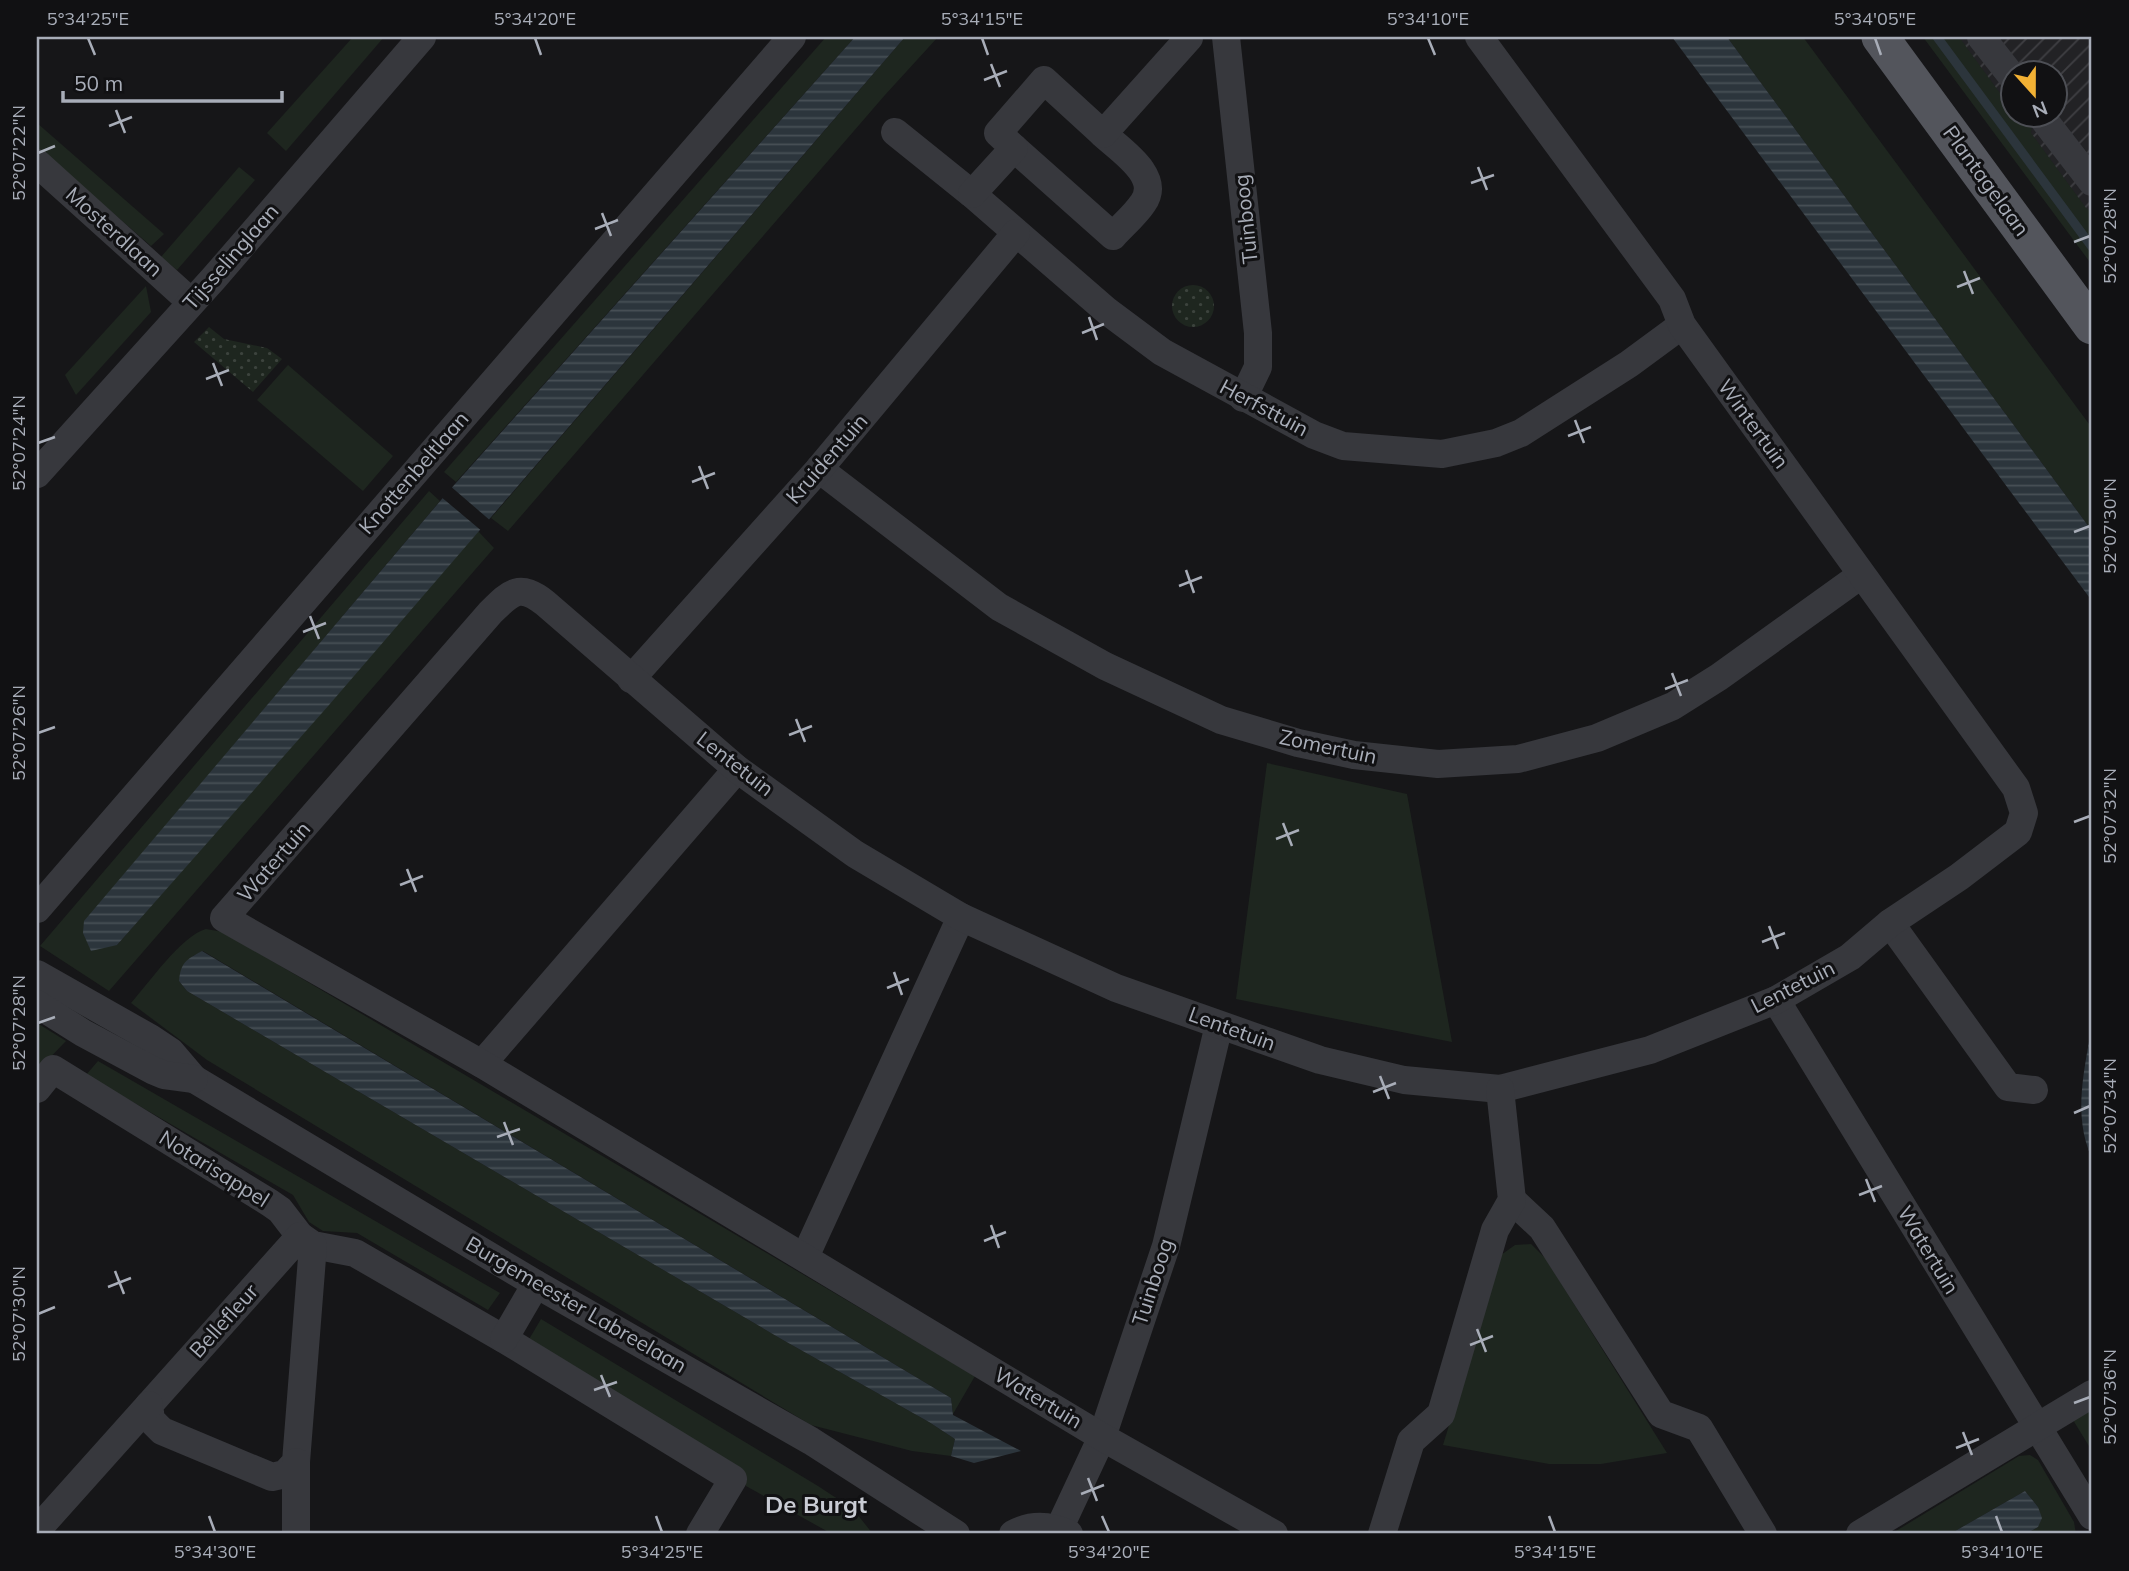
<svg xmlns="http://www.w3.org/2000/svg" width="2129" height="1571" viewBox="0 0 2129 1571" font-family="Mulish,sans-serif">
<defs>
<pattern id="industrial-furrows" width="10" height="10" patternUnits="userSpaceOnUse" patternTransform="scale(1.75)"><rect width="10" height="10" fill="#222225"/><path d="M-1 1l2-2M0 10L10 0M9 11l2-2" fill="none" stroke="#3f3f43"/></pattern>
<pattern id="park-dots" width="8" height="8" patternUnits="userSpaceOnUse" patternTransform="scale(1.75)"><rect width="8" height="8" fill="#1e261f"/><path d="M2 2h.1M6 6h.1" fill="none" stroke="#3c433d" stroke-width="1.8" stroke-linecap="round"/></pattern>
<pattern id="water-rules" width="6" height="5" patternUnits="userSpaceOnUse" patternTransform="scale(1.75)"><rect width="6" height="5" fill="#2c353c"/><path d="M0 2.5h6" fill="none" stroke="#485056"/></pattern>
</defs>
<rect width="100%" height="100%" fill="#161618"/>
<path fill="url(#industrial-furrows)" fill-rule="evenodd" d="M1945 37H2092V236ZM2014 74H2056V116H2014Z"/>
<g fill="#1e261f">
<path d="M353 37H384L286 151 267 133Z"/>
<path d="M826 37H855L456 482 444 472Z"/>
<path d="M905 37H938L885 95 508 531 491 518Z"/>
<path d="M1727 37H1803L2092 428V531Z"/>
<path d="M1923 37H1959L2013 111 2014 116H2027L2032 123 2031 133 2086 208 2092 212V265Z"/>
<path d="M37 123 164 234 151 246 37 147Z"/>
<path d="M239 167 255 180 177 270 161 257Z"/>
<path d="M146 286 151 312 76 395 65 375Z"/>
<path d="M288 365 393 456 363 491 257 400Z"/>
<path d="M429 491 440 501 85 921 117 945 478 531 494 548 109 991 40 946Z"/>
<path d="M1267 763 1407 794 1452 1042 1236 999Z"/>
<path d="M206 929 223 932 975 1376 953 1414 951 1398 203 951 193 956 179 981 187 991 783 1340 929 1422 955 1439 951 1456 912 1451 811 1425 207 1060 131 1003C149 983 181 936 206 929Z"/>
<path d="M37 1023 66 1041 37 1071Z"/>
<path d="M98 1061 500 1293 488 1310 357 1233 323 1231 309 1222 293 1195 86 1075Z"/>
<path d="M1531 1244 1546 1259 1667 1453 1601 1464H1549L1443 1445 1501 1255 1515 1245Z"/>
<path d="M541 1319 818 1486 853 1509 873 1534H832L746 1486 741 1470 528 1341Z"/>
<path d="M2092 1407V1451L2073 1420Z"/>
<path d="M2030 1455 2038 1460 2074 1522 2076 1534H2026L2038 1527V1507L2025 1491 1950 1534H1891L2019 1456Z"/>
</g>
<g fill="url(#park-dots)">
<circle cx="1193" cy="306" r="21"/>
<path d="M209 327 224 339 267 348 282 359 253 392 194 342Z"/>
</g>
<g fill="url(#water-rules)">
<path d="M855 37H905L329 705 117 945 91 951 83 933 84 921 447 493Z"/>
<path d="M1672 37H1727L2092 531V601Z"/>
<path d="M202 951 951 1398 953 1415 1021 1451 974 1463 951 1456 955 1439 929 1422 783 1340 187 991 179 981C181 962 186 960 202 951Z"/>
<path d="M2092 1024V1158C2072 1115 2085 1068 2092 1024Z"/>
<path d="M2025 1491 2038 1507 2042 1518 2038 1527 2026 1534H1950Z"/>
</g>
<path fill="#161618" d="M449 485 492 522 483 532 440 496Z"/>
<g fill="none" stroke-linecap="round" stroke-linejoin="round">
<path stroke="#2c353c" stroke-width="9" d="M1937 37 2092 247"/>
<g stroke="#37383d" stroke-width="28">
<path d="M1226 37 1258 333V367L1243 398"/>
<path d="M1981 37 2014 79"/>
<path d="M2041 116 2092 182"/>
<path d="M895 132 972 194 1107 311 1162 352 1314 435 1343 446 1442 454 1496 443 1521 433 1629 364 1682 325"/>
<path d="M1014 148 1113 236C1123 225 1135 215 1143 203 1162 176 1120 150 1103 134"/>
<path d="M37 163 191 302"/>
<path d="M972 194 1014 148 998 133 1044 80 1103 134 1189 38"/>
<path d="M819 469 999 607 1105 666 1221 720 1298 743 1354 755 1438 764 1518 759 1597 738 1673 706 1719 677 1861 575"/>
<path d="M37 474 214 278 422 37"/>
<path d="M631 679 819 469 1016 233"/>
<path d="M37 909 792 37"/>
<path d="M1890 923 2008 1087 2034 1090"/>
<path d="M37 974 150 1038 171 1052 194 1079 536 1284 811 1441 956 1534"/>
<path d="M1776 1000 2092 1516"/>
<path d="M37 1004 83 1033 152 1070 164 1075 194 1079"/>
<path d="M482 1064 737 769"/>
<path d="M37 1089 53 1069 270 1203 280 1210 300 1236 313 1245 355 1253 504 1339 733 1479 700 1534"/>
<path d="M1512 1200 1542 1228 1661 1414 1699 1428 1763 1534"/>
<path d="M300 1236 149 1405 151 1420 162 1431 272 1477 285 1474 296 1462 313 1245"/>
<path d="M805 1257 961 917"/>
<path d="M504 1339 536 1284"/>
<path d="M1059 1529 1102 1437 1166 1246 1219 1025"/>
<path d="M37 1530 149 1405"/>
<path d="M296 1534V1462"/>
<path d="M1013 1534C1031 1524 1050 1525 1069 1534"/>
<path d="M1274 1534 1102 1437 482 1064 224 918 490 613C511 592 519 583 545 603L737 769 855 854 961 917 1116 988 1320 1060 1404 1080 1500 1089 1650 1050 1776 1000 1850 957 1890 923 1959 877 2018 832 2024 813 2016 788 1682 325 1672 299 1479 37"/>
<path d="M1382 1534 1411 1441 1441 1414 1495 1230 1512 1200 1500 1089"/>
<path d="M1860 1534 2092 1394"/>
</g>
<path stroke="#53555c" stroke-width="37" d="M1880 37 2092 326"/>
</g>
<path fill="none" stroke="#a8adb8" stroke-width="2.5" d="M88 38 95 55M535 38 541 55M982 38 988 55M1428 38 1435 55M1875 38 1881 55M991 64 1000 87M984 80 1007 71M116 110 125 133M109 126 132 117M38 153 55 146M1478 167 1487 190M1471 183 1494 175M602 213 611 236M595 229 618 220M2074 242 2090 236M1964 271 1973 294M1957 287 1980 278M1089 317 1097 340M1082 333 1104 324M213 363 222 386M206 379 229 370M1575 420 1584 443M1568 436 1591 427M38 443 55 437M699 466 708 489M692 482 715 473M2074 532 2090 526M1186 570 1194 593M1179 586 1202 577M310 616 319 639M303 632 326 623M1672 673 1681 696M1665 689 1688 680M796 719 805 742M38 733 55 727M789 735 812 726M2074 822 2090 816M1283 823 1292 846M1276 839 1299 830M407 869 416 892M400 885 423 876M1769 926 1778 949M1762 942 1785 933M894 972 902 995M887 988 909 979M38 1023 55 1017M1380 1076 1389 1099M1373 1092 1396 1083M2074 1113 2090 1106M504 1122 513 1145M497 1137 520 1129M1866 1179 1875 1202M1859 1195 1882 1186M991 1225 999 1248M984 1241 1006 1232M115 1271 124 1294M108 1287 131 1278M38 1314 55 1307M1477 1329 1486 1352M1470 1345 1493 1336M601 1375 610 1397M594 1390 617 1382M2074 1403 2090 1397M1963 1432 1972 1455M1956 1448 1979 1439M1088 1478 1097 1501M1081 1494 1104 1485M209 1516 215 1532M656 1516 662 1532M1102 1516 1109 1532M1549 1516 1555 1532M1996 1516 2002 1532"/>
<g text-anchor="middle" stroke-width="6" stroke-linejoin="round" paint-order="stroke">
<g font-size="21" fill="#a8adb8" stroke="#111113">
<text transform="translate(1986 181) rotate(54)" y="7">Plantagelaan</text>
<text transform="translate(1246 219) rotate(-96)" y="7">Tuinboog</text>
<text transform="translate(114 232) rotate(42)" y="7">Mosterdlaan</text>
<text transform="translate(231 257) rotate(-49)" y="7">Tijsselinglaan</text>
<text transform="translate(1264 408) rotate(28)" y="7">Herfsttuin</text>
<text transform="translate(1753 424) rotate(54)" y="7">Wintertuin</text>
<text transform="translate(827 459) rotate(-49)" y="7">Kruidentuin</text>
<text transform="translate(414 473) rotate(-49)" y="7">Knottenbeltlaan</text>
<text transform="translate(1328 747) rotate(12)" y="7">Zomertuin</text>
<text transform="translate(735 764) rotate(38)" y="7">Lentetuin</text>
<text transform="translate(274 862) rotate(-49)" y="7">Watertuin</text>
<text transform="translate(1793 987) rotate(-27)" y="7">Lentetuin</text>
<text transform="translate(1232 1029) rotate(20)" y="7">Lentetuin</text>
<text transform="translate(214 1169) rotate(32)" y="7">Notarisappel</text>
<text transform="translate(1928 1250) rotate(59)" y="7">Watertuin</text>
<text transform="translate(1153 1282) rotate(-72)" y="7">Tuinboog</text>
<text transform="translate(576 1305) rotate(30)" y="7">Burgemeester Labreelaan</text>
<text transform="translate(224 1321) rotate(-48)" y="7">Bellefleur</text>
<text transform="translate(1038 1398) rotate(31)" y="7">Watertuin</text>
</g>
<g font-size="24" font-weight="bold" fill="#c9ccd4" stroke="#111113">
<text x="816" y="1513">De Burgt</text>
</g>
</g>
<rect width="2129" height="1571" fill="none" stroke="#111113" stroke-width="77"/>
<g transform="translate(2034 94) rotate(159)"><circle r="33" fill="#111113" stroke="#4d4f55" stroke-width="2"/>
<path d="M0-5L12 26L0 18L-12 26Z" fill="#f2b134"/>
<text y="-10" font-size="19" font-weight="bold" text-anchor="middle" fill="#a8adb8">N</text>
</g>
<path d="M63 91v10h219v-10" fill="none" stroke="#a8adb8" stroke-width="3.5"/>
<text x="74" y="91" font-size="21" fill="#a8adb8" stroke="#111113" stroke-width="5" paint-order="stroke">50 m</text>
<rect x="38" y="38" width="2052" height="1494" fill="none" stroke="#a8adb8" stroke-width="2.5"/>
<g font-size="18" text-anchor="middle" fill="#a8adb8">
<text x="88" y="25">5°34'25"E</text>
<text x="535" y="25">5°34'20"E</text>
<text x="982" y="25">5°34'15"E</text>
<text x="1428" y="25">5°34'10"E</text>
<text x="1875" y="25">5°34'05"E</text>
<text transform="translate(19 153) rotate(-90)" y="6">52°07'22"N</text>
<text transform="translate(2110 236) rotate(-90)" y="6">52°07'28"N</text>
<text transform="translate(19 443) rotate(-90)" y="6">52°07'24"N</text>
<text transform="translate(2110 526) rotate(-90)" y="6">52°07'30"N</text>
<text transform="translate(19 733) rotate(-90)" y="6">52°07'26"N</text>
<text transform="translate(2110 816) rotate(-90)" y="6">52°07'32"N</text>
<text transform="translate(19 1023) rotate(-90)" y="6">52°07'28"N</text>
<text transform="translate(2110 1106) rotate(-90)" y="6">52°07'34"N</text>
<text transform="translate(19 1314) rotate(-90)" y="6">52°07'30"N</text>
<text transform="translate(2110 1397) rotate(-90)" y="6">52°07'36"N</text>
<text x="215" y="1558">5°34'30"E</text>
<text x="662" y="1558">5°34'25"E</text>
<text x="1109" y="1558">5°34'20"E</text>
<text x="1555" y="1558">5°34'15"E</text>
<text x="2002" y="1558">5°34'10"E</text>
</g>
</svg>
